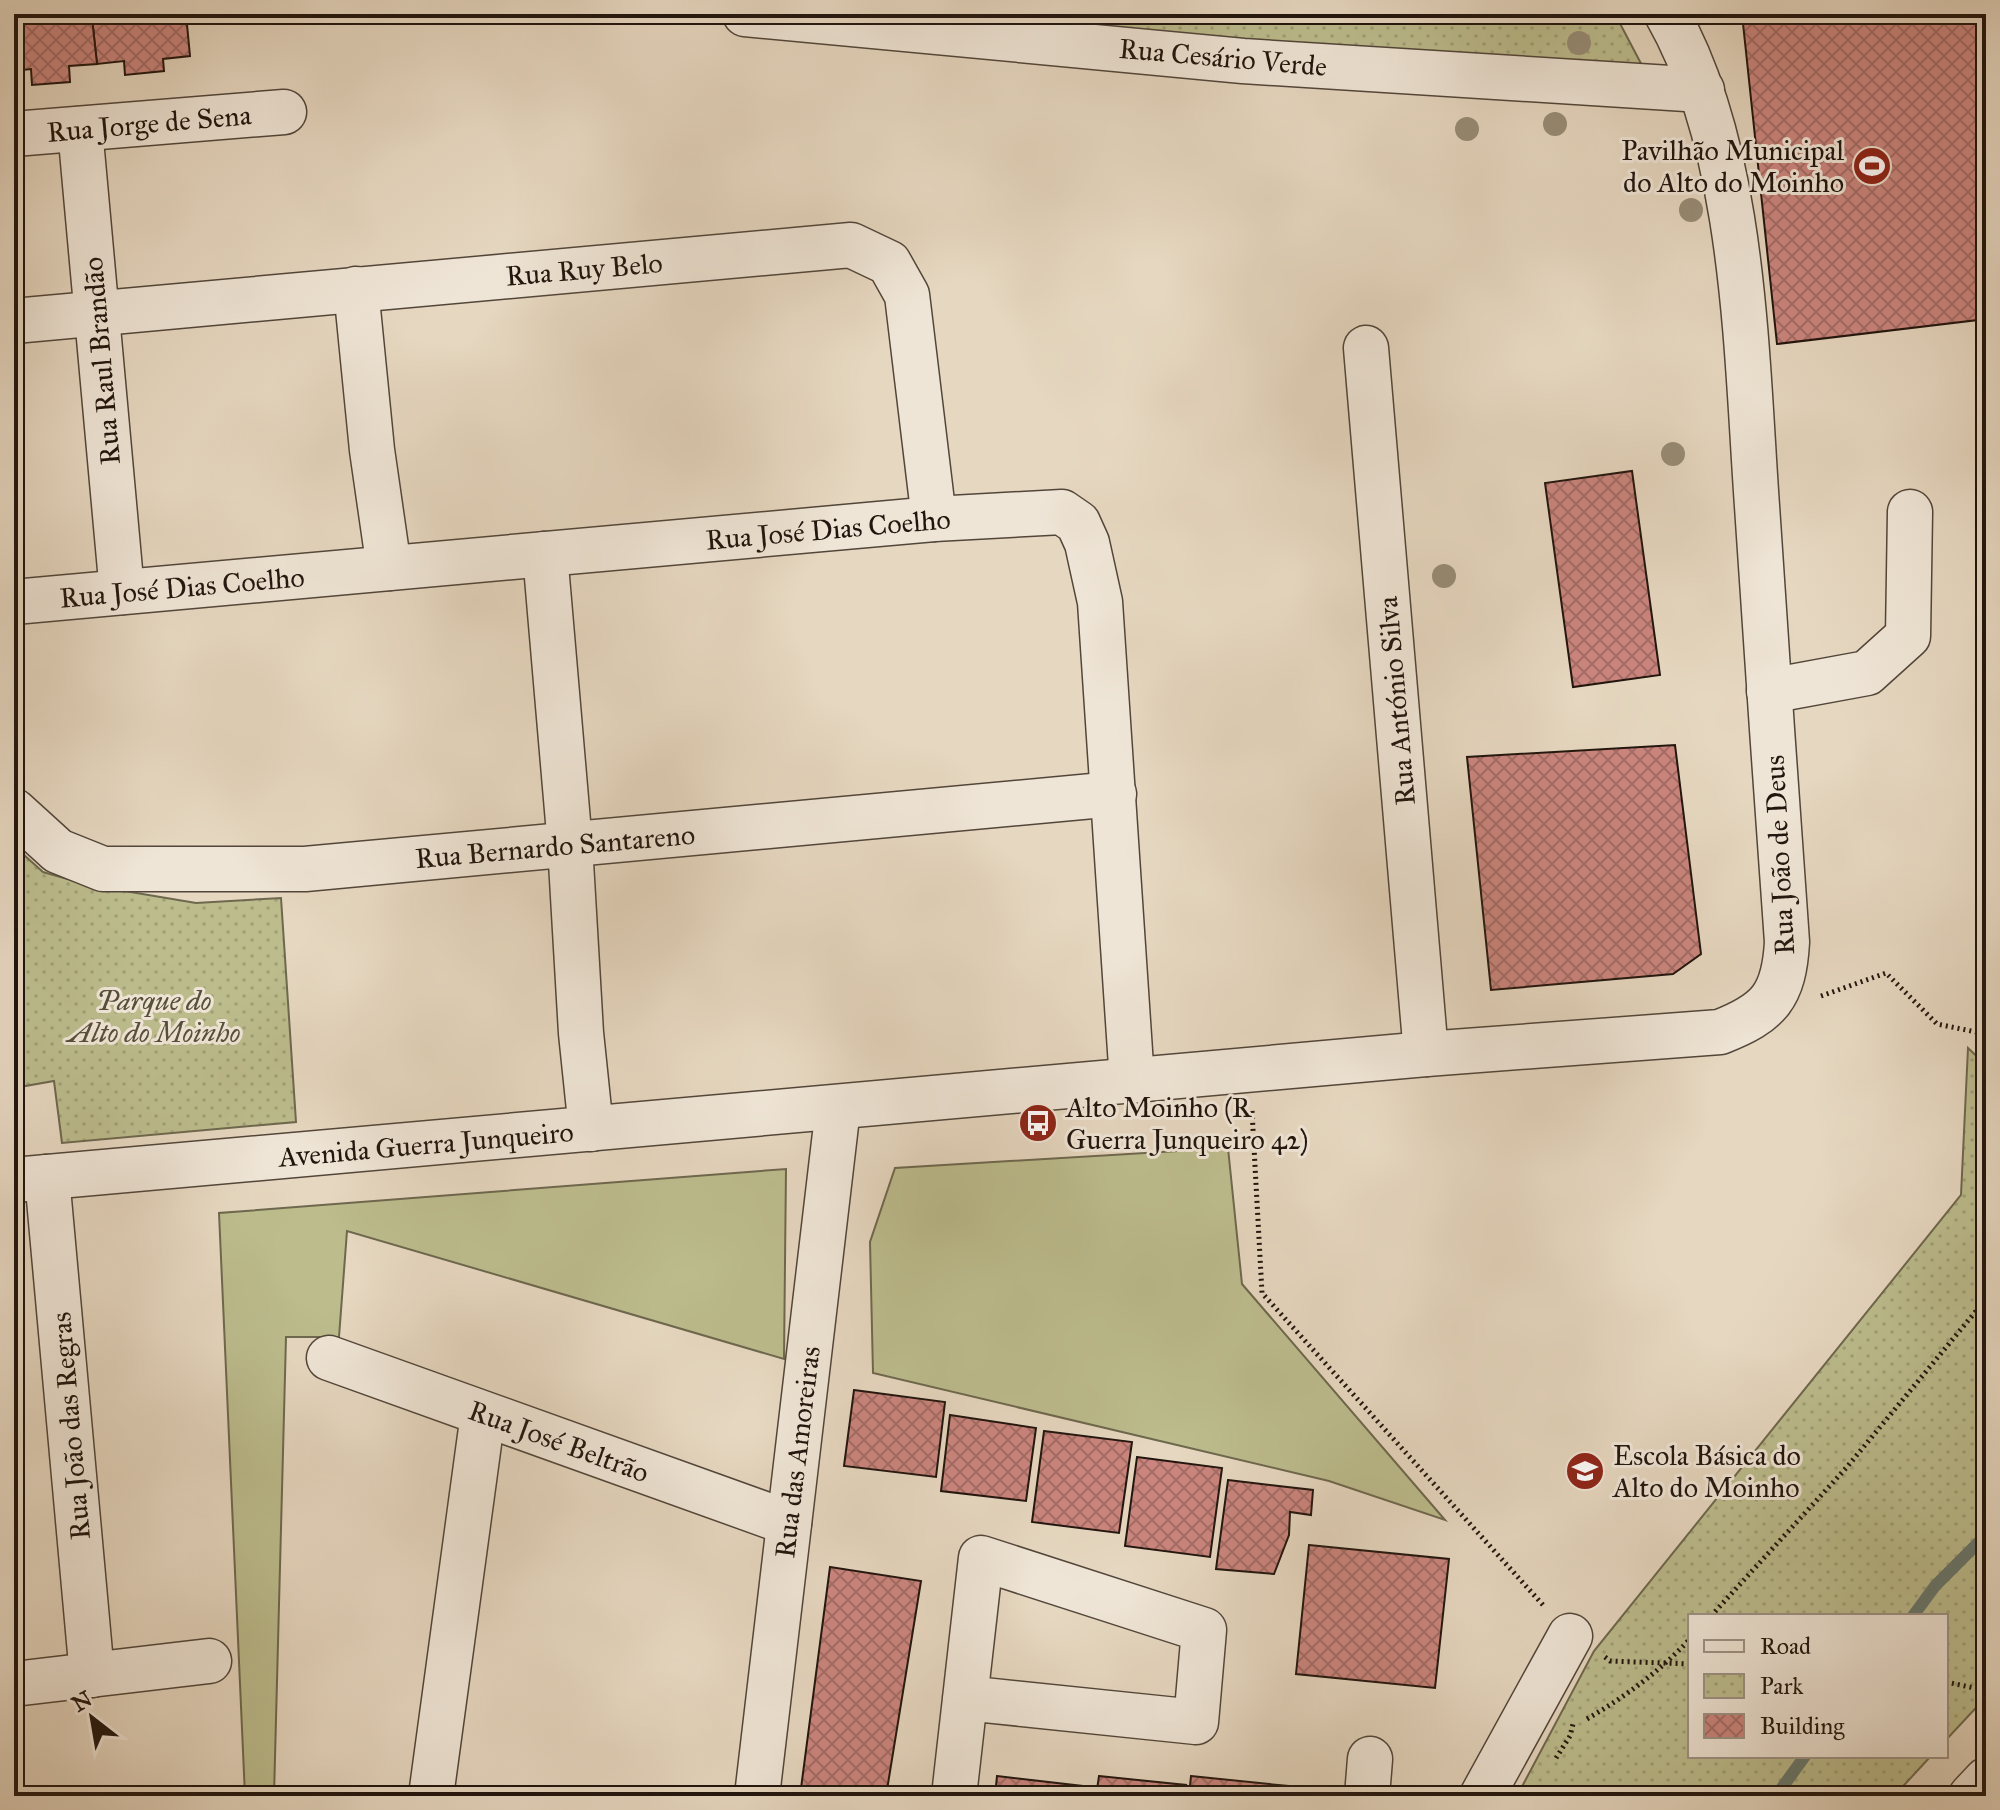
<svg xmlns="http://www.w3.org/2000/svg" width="2000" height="1810" viewBox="0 0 2000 1810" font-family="'IM FELL Great Primer',serif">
<defs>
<pattern id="park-dots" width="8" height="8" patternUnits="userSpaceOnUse" patternTransform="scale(2)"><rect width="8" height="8" fill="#bcbc8d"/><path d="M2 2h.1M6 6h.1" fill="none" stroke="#a1a178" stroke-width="1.8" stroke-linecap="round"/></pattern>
<pattern id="building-cross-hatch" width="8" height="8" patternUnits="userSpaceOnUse" patternTransform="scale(2)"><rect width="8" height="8" fill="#cb857e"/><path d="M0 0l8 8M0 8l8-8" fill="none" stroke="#a46c66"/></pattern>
</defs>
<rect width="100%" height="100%" fill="#e6d7c0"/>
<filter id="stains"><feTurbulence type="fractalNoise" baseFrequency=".0025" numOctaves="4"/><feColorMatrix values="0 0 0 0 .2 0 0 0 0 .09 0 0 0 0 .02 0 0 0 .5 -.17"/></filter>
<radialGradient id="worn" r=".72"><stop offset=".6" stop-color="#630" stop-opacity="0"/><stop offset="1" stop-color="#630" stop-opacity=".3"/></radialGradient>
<g fill="#bcbc8d" stroke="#6e684e" stroke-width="2">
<path d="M1228 1148 1242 1284 1445 1520 1329 1481 873 1373 870 1242 895 1168Z"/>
<path d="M786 1169 784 1359 347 1231 339 1337H286L274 1796H245L219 1213Z"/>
</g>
<g fill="url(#park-dots)" stroke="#6e684e" stroke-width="2">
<path d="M856 14H1615L1656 92Z"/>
<path d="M14 846 43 872 89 885 196 903 281 898 296 1122 62 1143 54 1081 14 1088Z"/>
<path d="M1968 1048 1986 1065V1697L1946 1740V1616H1690V1756H1931L1894 1796H1517L1594 1651 1961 1195Z"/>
</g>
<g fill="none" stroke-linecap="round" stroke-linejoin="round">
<g stroke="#67786f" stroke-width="12">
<path d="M1913 1616 1935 1586 1986 1535"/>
<path d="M1776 1796 1805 1756"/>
</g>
</g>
<g fill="url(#building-cross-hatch)" stroke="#21150e" stroke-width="2">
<path d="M136 14H186L190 56 163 59 164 71 125 75 124 61 97 64 92 18Z"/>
<path d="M1742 14H1986V319L1777 344Z"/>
<path d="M92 18 97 64 69 66 70 82 32 85 31 69 14 71V24Z"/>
<path d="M1632 471 1660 675 1573 687 1545 483Z"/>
<path d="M1675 745 1701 954 1673 974 1491 990 1467 757Z"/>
<path d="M854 1390 945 1402 936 1477 844 1466Z"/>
<path d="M950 1415 1036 1428 1026 1501 941 1491Z"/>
<path d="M1044 1431 1132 1442 1119 1533 1032 1522Z"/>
<path d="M1137 1457 1222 1468 1210 1557 1125 1546Z"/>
<path d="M1228 1480 1313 1490 1311 1515 1290 1512 1289 1535 1274 1574 1216 1569Z"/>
<path d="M1309 1545 1449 1559 1435 1688 1296 1674Z"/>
<path d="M830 1567 921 1581 886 1796H800Z"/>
<path d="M997 1776 1091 1787 1090 1796H995Z"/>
<path d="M1099 1776 1186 1785 1184 1796H1096Z"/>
<path d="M1191 1776 1288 1786 1286 1796H1189Z"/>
</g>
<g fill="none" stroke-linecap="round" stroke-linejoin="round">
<defs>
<g id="minor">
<path d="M745 14 1243 61 1702 90"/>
<path d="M80 129 122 592"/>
<path d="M14 134 284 112"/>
<path d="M356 289 372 450 389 568"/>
<path d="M14 321 851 245 889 263 907 295 934 519"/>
<path d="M1366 348 1426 1054"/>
<path d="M545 554 570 845 581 1033 591 1129"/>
<path d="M14 602 934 519 1062 512 1078 523 1087 543 1100 602 1132 1081"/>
<path d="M1769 691 1867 673 1908 636 1910 512"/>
<path d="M14 811 58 851 103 869H305L1114 794"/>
<path d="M47 1177 92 1675"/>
<path d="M14 1180 1426 1054 1720 1032C1769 1013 1784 996 1787 942 1777 797 1766 651 1757 506 1746 351 1745 151 1667 14"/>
<path d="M329 1358 789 1523"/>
<path d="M14 1684 209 1661"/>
<path d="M431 1796 483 1414"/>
<path d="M757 1796 838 1108"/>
<path d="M954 1796 981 1558 1204 1630 1196 1722 965 1698"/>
<path d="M1367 1796 1370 1759"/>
<path d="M1482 1796 1570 1636"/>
<path d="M1971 1796 1986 1780"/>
</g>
</defs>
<use href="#minor" stroke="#52463a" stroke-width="47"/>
<g stroke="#21150e" stroke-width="5" stroke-dasharray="2 4" stroke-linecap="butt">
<path d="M1986 981V1000"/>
<path d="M1821 996 1886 973 1937 1024 1976 1032 1986 1041"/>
<path d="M1252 1111 1262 1293 1543 1605"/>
<path d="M1711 1616 1847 1467 1986 1299V1288"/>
<path d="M1605 1657 1610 1661 1690 1664"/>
<path d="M1946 1682 1979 1689 1986 1696"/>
<path d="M1587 1719C1626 1696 1659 1672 1690 1639"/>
<path d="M1556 1758 1570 1736 1573 1724"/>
</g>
<use href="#minor" stroke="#efe5d6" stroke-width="44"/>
</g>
<g fill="#978c76">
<circle cx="1579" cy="43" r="12"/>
<circle cx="1555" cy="124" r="12"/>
<circle cx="1467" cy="129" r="12"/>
<circle cx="1691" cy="210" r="12"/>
<circle cx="1673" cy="454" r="12"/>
<circle cx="1444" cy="576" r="12"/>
</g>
<defs>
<symbol id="stadium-disc" viewBox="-11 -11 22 22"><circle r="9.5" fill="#8f2418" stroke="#efe5d6"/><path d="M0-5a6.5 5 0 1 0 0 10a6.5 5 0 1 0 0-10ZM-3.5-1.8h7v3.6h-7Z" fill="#fff"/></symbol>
<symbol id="bus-disc" viewBox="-11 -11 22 22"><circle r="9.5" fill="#8f2418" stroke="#efe5d6"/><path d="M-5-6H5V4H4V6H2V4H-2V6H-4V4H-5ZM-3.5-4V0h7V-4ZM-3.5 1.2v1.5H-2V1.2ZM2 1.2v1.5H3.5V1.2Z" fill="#fff"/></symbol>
<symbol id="school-disc" viewBox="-11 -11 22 22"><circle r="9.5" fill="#8f2418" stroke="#efe5d6"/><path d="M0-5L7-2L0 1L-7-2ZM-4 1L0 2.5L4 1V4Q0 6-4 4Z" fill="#fff"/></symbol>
</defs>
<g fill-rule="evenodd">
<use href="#stadium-disc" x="1850" y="144" width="44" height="44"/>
<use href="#bus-disc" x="1016" y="1101" width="44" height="44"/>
<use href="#school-disc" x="1563" y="1449" width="44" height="44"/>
</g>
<g text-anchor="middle" stroke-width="6" stroke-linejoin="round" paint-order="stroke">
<g font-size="28" fill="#21150e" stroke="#efe5d6">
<text transform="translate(1223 57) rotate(5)" y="10">Rua Cesário Verde</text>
<text transform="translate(149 123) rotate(-5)" y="10">Rua Jorge de Sena</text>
<text transform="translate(584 269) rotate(-5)" y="10">Rua Ruy Belo</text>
<text transform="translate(101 361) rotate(-95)" y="10">Rua Raul Brandão</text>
<text transform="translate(828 529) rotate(-5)" y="10">Rua José Dias Coelho</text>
<text transform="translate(182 587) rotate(-5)" y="10">Rua José Dias Coelho</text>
<text transform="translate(1396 701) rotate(-95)" y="10">Rua António Silva</text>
<text transform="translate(555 846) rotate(-5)" y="10">Rua Bernardo Santareno</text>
<text transform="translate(1779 855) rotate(-93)" y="10">Rua João de Deus</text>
<text transform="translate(426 1144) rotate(-5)" y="10">Avenida Guerra Junqueiro</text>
<text transform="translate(70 1426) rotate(-95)" y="10">Rua João das Regras</text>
<text transform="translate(559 1441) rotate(20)" y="10">Rua José Beltrão</text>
<text transform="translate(797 1452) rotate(-83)" y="10">Rua das Amoreiras</text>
</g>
<g font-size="28" fill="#21150e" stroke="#efe5d6" text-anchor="start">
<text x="1844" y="160" text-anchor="end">Pavilhão Municipal<tspan x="1844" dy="32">do Alto do Moinho</tspan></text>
<text x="1066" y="1117">Alto Moinho (R<tspan x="1066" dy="32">Guerra Junqueiro 42)</tspan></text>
<text x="1613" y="1465">Escola Básica do<tspan x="1613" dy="32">Alto do Moinho</tspan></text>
</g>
<g font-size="28" font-style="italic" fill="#574f3a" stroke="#efe5d6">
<text x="154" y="1010">Parque do<tspan x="154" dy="32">Alto do Moinho</tspan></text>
</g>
</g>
<rect width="2000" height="1810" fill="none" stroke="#e6d7c0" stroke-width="48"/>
<rect x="16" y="16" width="1968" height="1778" fill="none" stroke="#21150e" stroke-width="4"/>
<rect x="24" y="24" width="1952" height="1762" fill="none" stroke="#21150e" stroke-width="2"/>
<rect x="1688" y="1614" width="260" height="144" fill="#efe5d6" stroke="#9d9286" stroke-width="2"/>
<rect x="1704" y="1640" width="40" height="12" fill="#efe5d6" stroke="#9d9286" stroke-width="2"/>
<text x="1760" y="1654" font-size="24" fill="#21150e">Road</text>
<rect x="1704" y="1674" width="40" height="24" fill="url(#park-dots)" stroke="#9d9286" stroke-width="2"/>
<text x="1760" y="1694" font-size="24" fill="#21150e">Park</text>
<rect x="1704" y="1714" width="40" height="24" fill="url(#building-cross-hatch)" stroke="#9d9286" stroke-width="2"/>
<text x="1760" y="1734" font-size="24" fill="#21150e">Building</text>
<g transform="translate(92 1718) rotate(329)" stroke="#efe5d6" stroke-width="6" paint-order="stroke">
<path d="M0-6L14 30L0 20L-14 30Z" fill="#21150e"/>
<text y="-12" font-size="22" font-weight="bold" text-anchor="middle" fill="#21150e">N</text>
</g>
<rect width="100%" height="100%" filter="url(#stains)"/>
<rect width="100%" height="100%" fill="url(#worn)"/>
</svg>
